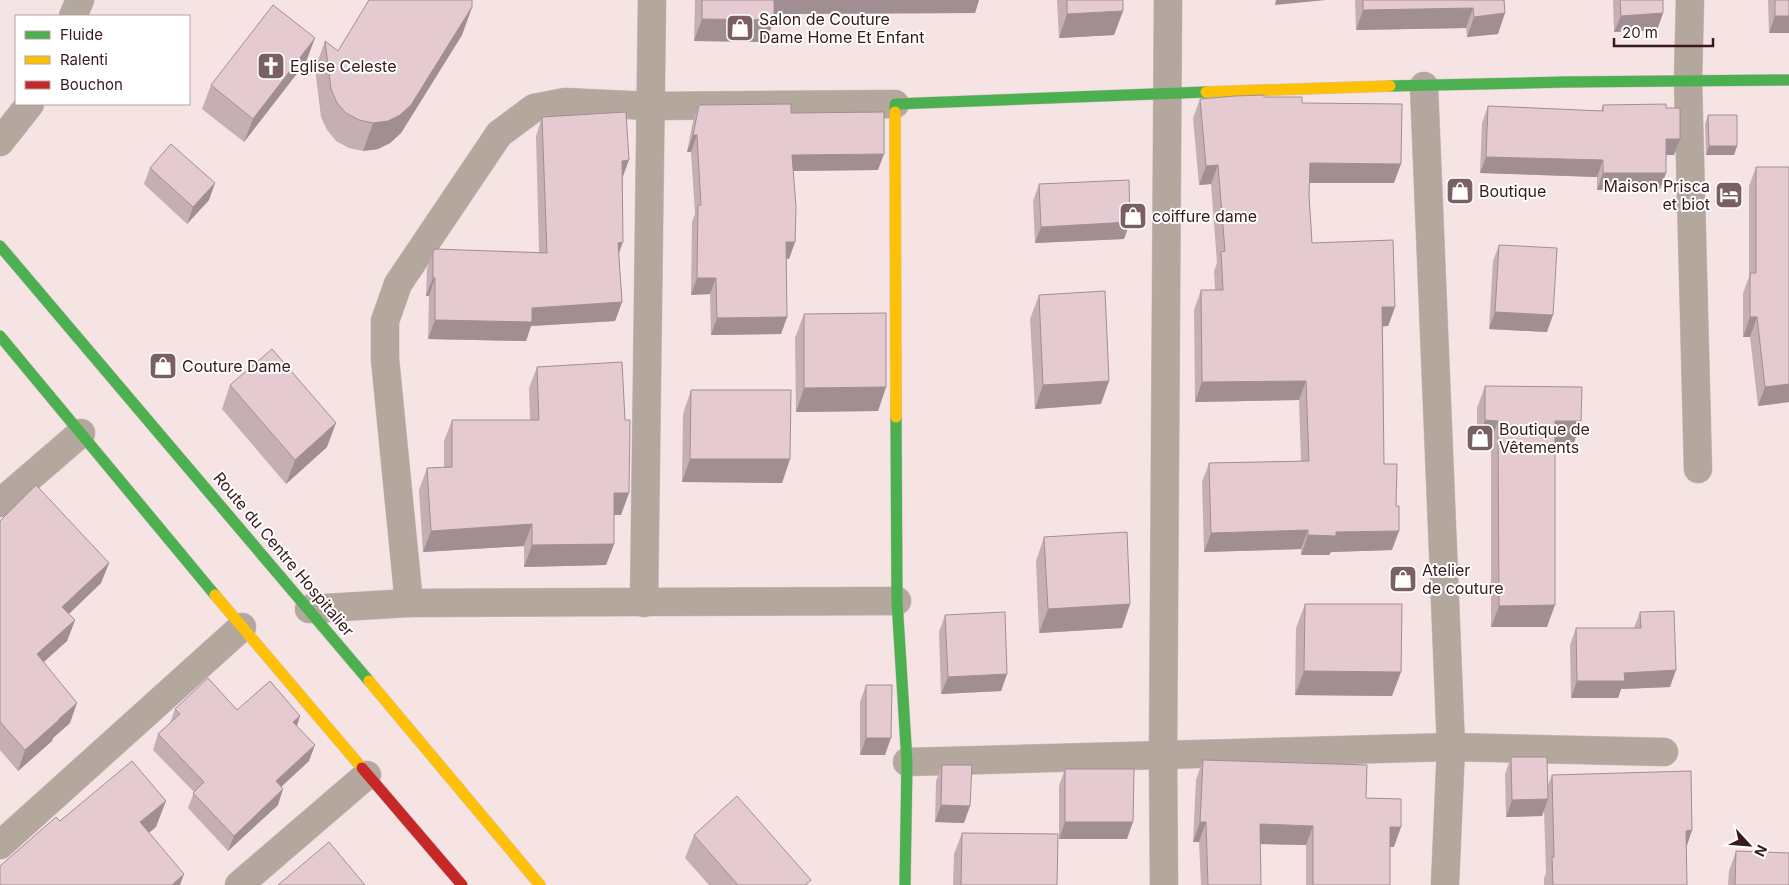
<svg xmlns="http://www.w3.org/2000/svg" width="1789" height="885" viewBox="0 0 1789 885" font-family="Inter,sans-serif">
<rect width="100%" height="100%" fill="#f6e3e4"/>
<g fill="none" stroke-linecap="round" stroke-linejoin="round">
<defs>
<g id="street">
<path d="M1690 0 1688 80 1698 469"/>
<path d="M73 16 80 0"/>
<path d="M1424 86 1451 747 1445 885"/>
<path d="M0 142 30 104"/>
<path d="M0 503 81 433"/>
<path d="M409 603 385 359V321L398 284 499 134 534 108 565 102 650 106 895 104"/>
<path d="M644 603 652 0"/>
<path d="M309 609 409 603 897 601"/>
<path d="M907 762 1451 747 1664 752"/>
<path d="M0 845 242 627"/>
<path d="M239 885 367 775"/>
<path d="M1164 885 1163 756 1168 0"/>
</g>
<g id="fast">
<path d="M1390 86 1566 82 1789 80"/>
<path d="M895 112V104L1206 92"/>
<path d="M0 246 369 681"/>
<path d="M0 336 215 595"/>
<path d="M896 417 897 601 907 762 905 885"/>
</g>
<g id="slow">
<path d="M1206 92 1390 86"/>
<path d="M895 112 896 417"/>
<path d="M215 595 362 768"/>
<path d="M369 681 540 885"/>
</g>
<path id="jam" d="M362 768 462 885"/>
</defs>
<use href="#street" stroke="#d2c0c2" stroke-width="29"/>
<use href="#fast" stroke="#d2c0c2" stroke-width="12"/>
<use href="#slow" stroke="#d2c0c2" stroke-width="12"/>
<use href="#jam" stroke="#d2c0c2" stroke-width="12"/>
<use href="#street" stroke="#b4a79d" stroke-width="28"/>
<use href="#fast" stroke="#4caf50" stroke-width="11"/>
<use href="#slow" stroke="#ffc107" stroke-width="11"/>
<use href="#jam" stroke="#c62828" stroke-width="11"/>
</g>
<g fill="#c5afb4">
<path d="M695 0H979L975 13 774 14V20L766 42 694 41Z"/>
<path d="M1057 0H1123V11L1114 35 1059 38Z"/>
<path d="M1355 0H1504L1498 34 1467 37 1466 28 1356 30Z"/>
<path d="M1613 0H1663V13L1657 30 1614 32Z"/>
<path d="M1768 0H1789V33H1769Z"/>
<path d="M472 7 462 35 401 133 390 143 378 149 363 151 349 148 336 141 327 130 321 117 315 69 325 41 338 51Z"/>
<path d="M306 62 244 142 202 109 211 85Z"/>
<path d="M1264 97 1302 103 1394 183H1309V195L1312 243 1395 307 1388 326H1383L1384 464 1392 550 1331 552 1329 555H1301V549L1204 552 1202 482 1209 463 1301 461 1299 400 1195 402 1194 310 1201 290H1215L1214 271 1217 263 1211 184 1199 185 1193 118 1200 99Z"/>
<path d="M699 105 791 113 878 170 793 171 795 242 789 259 786 258 787 317 781 334 711 335 710 294 691 295 692 222 695 214 691 152H687L693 121Z"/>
<path d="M1603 105 1666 108 1680 139 1674 155H1666V173L1660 189 1597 190V177L1480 173 1482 123 1488 106 1601 111Z"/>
<path d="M1708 115 1737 146 1734 155H1706L1705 124Z"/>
<path d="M542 117 623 177 619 255 622 302 615 321 531 326 526 341 428 339 429 296H426L427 269 433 251 539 252 536 136Z"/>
<path d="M1756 167 1789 402 1758 406 1750 337H1743V293L1749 277V186Z"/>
<path d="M150 168 209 200 187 224 144 184Z"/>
<path d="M1039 184 1130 222 1124 239 1035 243 1033 201Z"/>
<path d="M1499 245 1547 332 1489 329 1493 261Z"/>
<path d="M1039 295 1101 404 1035 409 1030 319Z"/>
<path d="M804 314 886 387 878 411 796 412 795 338Z"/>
<path d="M537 367 621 515H614V544L606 565 524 567V546L423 552 419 490 427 468 444 467V441L452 420H530L529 388Z"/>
<path d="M230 385 327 447 286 484 222 409Z"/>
<path d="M1485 386 1574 443H1555L1547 627H1491V442H1477V408Z"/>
<path d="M691 390 790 459 782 483 682 482 683 414Z"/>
<path d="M0 521 109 563 101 583 69 614 75 620 67 641 44 662 70 723 53 738 52 741 18 771 0 750Z"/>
<path d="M1044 537 1130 604 1122 628 1039 633 1036 561Z"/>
<path d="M1305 604 1392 696 1295 695 1296 628Z"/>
<path d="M1640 612 1670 687 1621 689 1618 698H1571L1570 645 1576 628H1634Z"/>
<path d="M945 615 1007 674 1001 691 941 694 939 632Z"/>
<path d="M866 685 885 755H860V702Z"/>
<path d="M175 709 237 710 300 716 297 726 309 761 281 787 278 805 228 851 188 808 194 792 153 750 158 734 170 723Z"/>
<path d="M1511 757 1548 785 1552 775 1692 830 1686 848 1687 885H1544V878L1546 873 1544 810 1542 816 1506 817 1505 774Z"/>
<path d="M1203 760 1366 798 1394 847H1390V885H1306V845L1260 844 1261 885H1201L1199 842H1193L1196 780Z"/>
<path d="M942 765 964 823 935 822 936 781Z"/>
<path d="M1065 769 1127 839H1059V786Z"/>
<path d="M962 833 1057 885H953L954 854Z"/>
<path d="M694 835 809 885H709L685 858Z"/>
<path d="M1736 851 1789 885H1728L1729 871Z"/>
</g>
<g fill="#a08e92">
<path d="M771 0H979L975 13 766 14Z"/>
<path d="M1276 0H1326L1275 5Z"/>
<path d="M472 7 462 35 401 133 390 143 378 149 363 151 373 123Z"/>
<path d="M1473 8 1466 28 1356 30 1363 10Z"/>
<path d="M1123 11 1114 35 1059 38 1067 14Z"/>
<path d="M1505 13 1498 34 1467 37 1474 17Z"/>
<path d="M1663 13 1657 30 1614 32 1621 16Z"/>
<path d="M1775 16H1789V33H1769Z"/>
<path d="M702 19 774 20 766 42 694 41Z"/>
<path d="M315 38 306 62 244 142 253 119Z"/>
<path d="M693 135H697L691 152H687Z"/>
<path d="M1666 139H1680L1674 155H1660Z"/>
<path d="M1709 146H1737L1734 155H1706Z"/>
<path d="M884 154 878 170 786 171 792 155Z"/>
<path d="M1486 157 1603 160 1597 177 1480 173Z"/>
<path d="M629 160 622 179V161Z"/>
<path d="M1310 163 1401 164 1394 183H1303Z"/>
<path d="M1218 165 1211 184 1199 185 1206 166Z"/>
<path d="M1603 173H1666L1660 189 1597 190Z"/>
<path d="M215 183 209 200 187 224 193 207Z"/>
<path d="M1130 222 1124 239 1035 243 1041 227Z"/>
<path d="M623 242 616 261 618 243Z"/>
<path d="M786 242H795L789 259 780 258Z"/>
<path d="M433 278H435L429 296H426Z"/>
<path d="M697 278H716L710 294 691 295Z"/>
<path d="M622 302 615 321 531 326 526 341 428 339 435 320 532 308Z"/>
<path d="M1382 307H1395L1388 326 1375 327Z"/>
<path d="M1495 312 1553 315 1547 332 1489 329Z"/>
<path d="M787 317 781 334 711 335 717 318Z"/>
<path d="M1750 317H1757L1750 337H1743Z"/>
<path d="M1109 381 1101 404 1035 409 1043 385Z"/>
<path d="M1306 381 1299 400 1195 402 1202 382Z"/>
<path d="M1789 384V402L1758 406 1765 387Z"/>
<path d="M886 387 878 411 796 412 804 388Z"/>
<path d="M1485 420 1498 421 1491 442H1477Z"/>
<path d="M1555 421H1581L1574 443H1547Z"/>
<path d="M336 423 327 447 286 484 295 460Z"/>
<path d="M690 459H790L782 483 682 482Z"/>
<path d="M614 493H629L621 515H606Z"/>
<path d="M532 524 524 546 423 552 431 531Z"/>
<path d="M1308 530 1301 549 1204 552 1211 533Z"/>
<path d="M1399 531 1392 550 1331 552 1329 555H1301L1308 535 1336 532Z"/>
<path d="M614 544 606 565 524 567 532 545Z"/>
<path d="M109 563 101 583 55 627 62 607Z"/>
<path d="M1130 604 1122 628 1039 633 1048 609Z"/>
<path d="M1555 605 1547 627H1491L1499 606Z"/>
<path d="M75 620 67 641 30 674 37 654Z"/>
<path d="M1676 670 1670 687 1621 689 1618 698H1571L1577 681 1624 673Z"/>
<path d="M1304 671 1401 672 1392 696 1295 695Z"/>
<path d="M1007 674 1001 691 941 694 948 677Z"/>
<path d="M77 703 70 723 53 738 52 741 18 771 25 750Z"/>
<path d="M300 716 295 731 293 722Z"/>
<path d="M866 738H891L885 755H860Z"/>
<path d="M315 745 309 761 270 797 276 781Z"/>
<path d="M283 789 278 805 228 851 234 836Z"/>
<path d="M1548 799 1542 816 1506 817 1512 800Z"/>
<path d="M166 801 156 827 131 848 140 822Z"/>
<path d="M941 805 970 806 964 823 935 822Z"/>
<path d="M1065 822H1133L1127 839H1059Z"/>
<path d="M1200 822H1206L1199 842H1193Z"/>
<path d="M1260 824 1313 826 1306 845 1253 844Z"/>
<path d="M1390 827H1401L1394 847H1383Z"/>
<path d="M1692 830 1685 851 1686 831Z"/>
<path d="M184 874 180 885H172Z"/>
</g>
<g fill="#e5cbd1" stroke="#a08e92">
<path d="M369 0H472V7L411 105 400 115 388 121 373 123 359 120 346 113 337 103 331 89 325 41 338 51Z"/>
<path d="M702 0H774V20L702 19Z"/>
<path d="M1067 0H1123V11L1067 14Z"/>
<path d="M1363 0H1504L1505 13 1474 17 1473 8 1363 10Z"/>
<path d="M1620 0H1663V13L1621 16Z"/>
<rect x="1775" y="0" width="14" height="16"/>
<path d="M273 5 315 38 253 119 211 85Z"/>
<path d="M1264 95V97H1302V103L1402 104 1401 164 1310 163 1309 195 1312 243 1393 240 1395 307H1382L1384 464H1397L1396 506H1399V531L1336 532V536L1308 535V530L1211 533 1209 463 1309 461 1306 381 1202 382 1201 290H1223L1221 252 1225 251 1218 165 1206 166 1200 99 1235 96Z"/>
<path d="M791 104V113L884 112V154L792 155 796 207 795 242H786L787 317 717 318 716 278H697L698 205H701L697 135H693L699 105Z"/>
<path d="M1666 104V108H1680V139H1666V173H1603V160L1486 157 1488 106 1603 111V105Z"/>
<path d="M626 112 629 160 622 161 623 242 618 243 622 302 532 308V322L435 320V278H433V251L435 249 547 253 542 117Z"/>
<path d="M1708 115H1737V146H1709Z"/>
<path d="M171 144 215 183 193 207 150 168Z"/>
<path d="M1756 167H1789V384L1765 387 1757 317H1750V273H1756Z"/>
<path d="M1129 180 1130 222 1041 227 1039 184Z"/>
<path d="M1499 245 1557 248 1553 315 1495 312Z"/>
<path d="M1105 291 1109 381 1043 385 1039 295Z"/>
<path d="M886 313V387L804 388V314Z"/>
<path d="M272 349 336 423 295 460 230 385Z"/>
<path d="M622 362 625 420H630L629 493H614V544L532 545V524L431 531 427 468 452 467V420H539L537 367Z"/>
<path d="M1485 386 1582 387 1581 421H1555V605L1499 606 1498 421 1485 420Z"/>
<path d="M691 390H791L790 459H690Z"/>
<path d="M36 485 109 563 62 607 75 620 37 654 77 703 59 719V720L25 750 0 722V521Z"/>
<path d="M1127 532 1130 604 1048 609 1044 537Z"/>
<path d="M1305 604H1402L1401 672 1304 671Z"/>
<path d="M1674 611 1676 670 1624 673 1625 681H1577L1576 628H1641L1640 612Z"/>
<path d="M1005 612 1007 674 948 677 945 615Z"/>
<path d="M208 678 237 710 270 681 300 716 293 722 315 745 276 781 283 789 234 836 193 793 204 782 158 734 180 714 175 709Z"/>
<path d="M866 685H892L891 738H866Z"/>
<path d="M1511 757H1547L1548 799 1512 800Z"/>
<path d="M1203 760 1367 765 1366 798 1401 799V827H1390V885H1313V826L1260 824 1261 885H1208L1206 822H1200Z"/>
<path d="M132 761 166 801 140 822 184 874 172 885H0V866L56 817 60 821Z"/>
<path d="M942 765H972L970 806 941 805Z"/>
<path d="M1065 769H1134L1133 822H1065Z"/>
<path d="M1691 771 1692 830 1686 831 1687 885H1553L1552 857H1554L1552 775Z"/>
<path d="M737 796 811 880 805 885H738L694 835Z"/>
<path d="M962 833 1058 834 1057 885H961Z"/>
<path d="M329 842 365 885H278Z"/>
<path d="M1736 851 1789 853V885H1735Z"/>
</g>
<defs>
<symbol id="shop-square" viewBox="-11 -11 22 22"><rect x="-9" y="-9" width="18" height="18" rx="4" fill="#7a6062" stroke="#fff"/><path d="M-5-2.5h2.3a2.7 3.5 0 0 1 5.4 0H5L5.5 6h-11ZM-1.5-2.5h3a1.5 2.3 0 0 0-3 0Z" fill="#fff"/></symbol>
<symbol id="church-square" viewBox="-11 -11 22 22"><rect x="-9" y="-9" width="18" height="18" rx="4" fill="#7a6062" stroke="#fff"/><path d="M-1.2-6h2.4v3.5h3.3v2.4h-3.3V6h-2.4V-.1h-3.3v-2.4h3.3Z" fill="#fff"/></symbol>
<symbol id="hotel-square" viewBox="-11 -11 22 22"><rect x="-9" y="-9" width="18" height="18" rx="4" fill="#7a6062" stroke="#fff"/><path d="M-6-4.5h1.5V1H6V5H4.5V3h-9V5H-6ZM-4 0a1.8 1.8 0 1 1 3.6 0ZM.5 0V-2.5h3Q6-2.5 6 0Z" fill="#fff"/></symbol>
</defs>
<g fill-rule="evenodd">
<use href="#shop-square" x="724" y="12" width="32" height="32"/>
<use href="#church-square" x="255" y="50" width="32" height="32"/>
<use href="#shop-square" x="1444" y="175" width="32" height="32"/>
<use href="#hotel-square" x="1713" y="179" width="32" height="32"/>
<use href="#shop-square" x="1117" y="200" width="32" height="32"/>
<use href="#shop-square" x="147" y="350" width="32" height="32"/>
<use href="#shop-square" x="1464" y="422" width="32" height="32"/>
<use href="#shop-square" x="1387" y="563" width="32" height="32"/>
</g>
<g text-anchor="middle" stroke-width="4" stroke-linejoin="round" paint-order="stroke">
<g font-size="16" fill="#381a1c" stroke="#fff" text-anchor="start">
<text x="759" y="25">Salon de Couture<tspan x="759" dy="18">Dame Home Et Enfant</tspan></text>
<text x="290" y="72">Eglise Celeste</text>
<text x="1710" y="192" text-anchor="end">Maison Prisca<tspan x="1710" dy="18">et biot</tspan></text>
<text x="1479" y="197">Boutique</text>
<text x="1152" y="222">coiffure dame</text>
<text x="182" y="372">Couture Dame</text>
<text x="1499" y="435">Boutique de<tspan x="1499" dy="18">Vêtements</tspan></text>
<text x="1422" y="576">Atelier<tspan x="1422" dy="18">de couture</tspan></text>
</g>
<g font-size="16" fill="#381a1c" stroke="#fff">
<text transform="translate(284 554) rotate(50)" y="6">Route du Centre Hospitalier</text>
</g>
</g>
<rect x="15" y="15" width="175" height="90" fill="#ffffff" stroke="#afa3a4"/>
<rect x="25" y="31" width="25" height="8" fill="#4caf50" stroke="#afa3a4"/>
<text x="60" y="40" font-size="15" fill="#381a1c">Fluide</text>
<rect x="25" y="56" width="25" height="8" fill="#ffc107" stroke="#afa3a4"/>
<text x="60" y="65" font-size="15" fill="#381a1c">Ralenti</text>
<rect x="25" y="81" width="25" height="8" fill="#c62828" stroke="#afa3a4"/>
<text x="60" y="90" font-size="15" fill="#381a1c">Bouchon</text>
<g transform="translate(1749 845) rotate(116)" stroke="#ffffff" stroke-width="4" paint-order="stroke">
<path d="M0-4L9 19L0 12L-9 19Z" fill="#381a1c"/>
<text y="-8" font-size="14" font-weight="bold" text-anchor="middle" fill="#381a1c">N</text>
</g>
<path d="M1614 38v8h99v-8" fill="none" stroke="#381a1c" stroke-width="2.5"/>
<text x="1622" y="38" font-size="15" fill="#381a1c" stroke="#ffffff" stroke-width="4" paint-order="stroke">20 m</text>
</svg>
